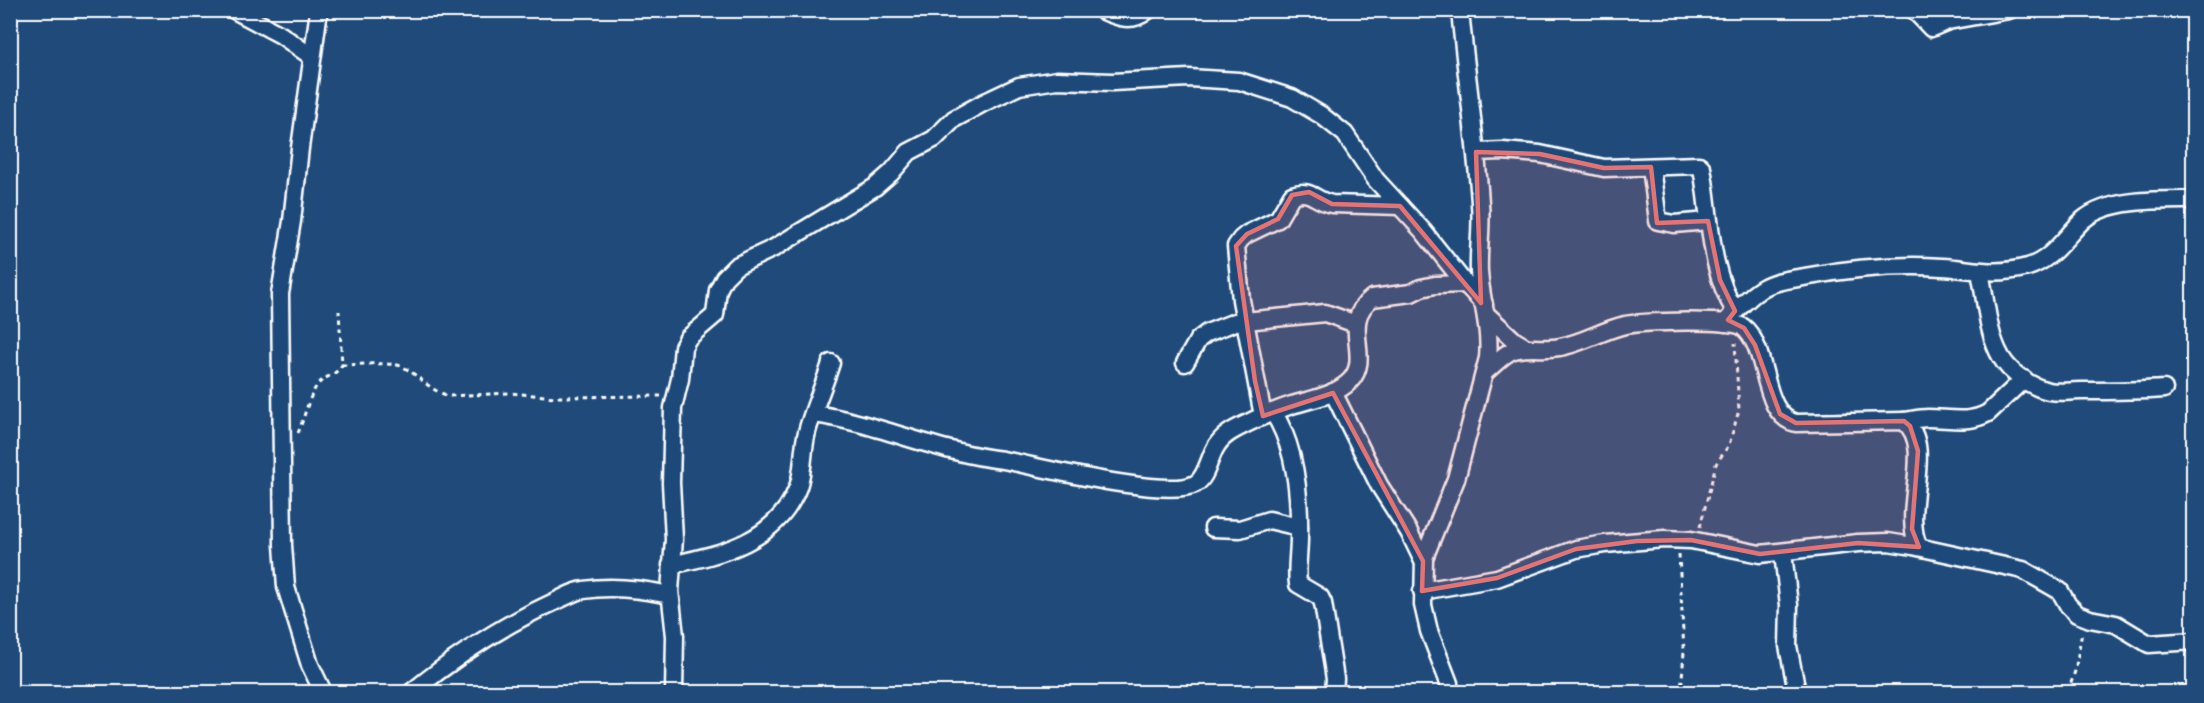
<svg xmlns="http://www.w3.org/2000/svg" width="2204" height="703" viewBox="0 0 2204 703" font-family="'Indie Flower',sans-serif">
<rect width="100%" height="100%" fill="#1f4a7a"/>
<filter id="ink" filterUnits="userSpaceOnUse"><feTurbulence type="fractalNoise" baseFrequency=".0167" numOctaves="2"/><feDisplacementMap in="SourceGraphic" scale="12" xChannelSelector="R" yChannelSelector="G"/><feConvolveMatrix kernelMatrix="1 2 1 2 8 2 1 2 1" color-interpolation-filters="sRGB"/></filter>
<g filter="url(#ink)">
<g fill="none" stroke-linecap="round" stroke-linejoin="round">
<defs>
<g id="street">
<path d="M234 10 281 35 312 57"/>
<path d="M319 10 300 148 292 221 280 294 283 545 286 587 310 665 323 692"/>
<path d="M1101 10C1119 18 1132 23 1148 10"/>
<path d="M1914 10 1931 28 1948 21 2009 10"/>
<path d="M1476 152 1503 151 1540 154 1604 168 1699 165 1702 168C1711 216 1708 267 1735 311"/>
<path d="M1651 167 1658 221 1674 224 1708 221"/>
<path d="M1980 272C1986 299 1987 333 2001 357 2010 373 2031 387 2049 391 2059 393 2071 391 2081 391 2109 391 2137 391 2164 389"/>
<path d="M1486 314 1515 341 1527 348"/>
<path d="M1725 323C1736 310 1747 298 1761 289 1775 280 1794 279 1810 276 1854 268 1897 264 1942 267 1975 269 1993 276 2028 267 2052 260 2066 236 2083 220 2108 198 2162 200 2194 200"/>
<path d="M1185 363 1198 340 1207 333 1235 322 1325 313 1356 324"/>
<path d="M1485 372C1494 365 1504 353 1514 350 1529 346 1545 350 1560 347 1583 343 1603 330 1625 325 1642 322 1731 318 1743 327 1770 348 1760 415 1796 423L1904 421C1936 447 1900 511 1919 547"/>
<path d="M1333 392 1379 485 1409 532 1423 561"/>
<path d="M1273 412C1296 447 1300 496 1299 538 1299 553 1296 569 1298 584L1320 597 1323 603 1335 679 1334 692"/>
<path d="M814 414C878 423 938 453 1003 460 1040 467 1167 499 1195 484 1207 478 1209 456 1217 445 1225 432 1241 427 1254 420 1266 415 1279 409 1292 405 1311 399 1335 396 1350 381 1373 357 1339 323 1372 298L1411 293 1421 288 1435 285 1467 284"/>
<path d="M1263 416 1241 300 1236 246 1241 239 1247 234 1278 219 1292 195C1312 188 1314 201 1332 204L1400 206"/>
<path d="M1904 421C1912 420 1920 418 1928 418 1949 418 1968 424 1988 413L2024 379"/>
<path d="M1213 528 1240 529 1269 520 1299 527"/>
<path d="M1783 553 1789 605 1788 646 1797 692"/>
<path d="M671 565C721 554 777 542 798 487 804 470 802 450 807 432 813 409 824 386 831 363"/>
<path d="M1422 591 1497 578 1576 549 1605 544 1664 539 1691 540 1760 554 1858 543 1888 542 1913 546 2023 570 2060 591 2068 605 2077 614 2090 619 2116 624 2149 644 2194 641"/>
<path d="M412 692C455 657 503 625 554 602 563 598 574 591 584 590 613 585 642 589 670 595"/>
<path d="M674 692 675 636 670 591 674 539 671 483 673 408 680 379 683 347 688 338 715 315 718 290 724 278 736 266 774 248 875 187 891 173 909 152 934 139 954 119 983 103 1019 86 1057 80 1112 82 1189 78 1239 81 1292 98 1321 115 1345 134 1376 180 1423 231 1462 280 1484 304"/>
<path d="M1449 692V683L1429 631 1423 605 1424 558 1456 479 1488 358C1491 328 1481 301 1479 272 1478 249 1482 226 1480 203 1476 138 1466 75 1460 10"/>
</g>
</defs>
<use href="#street" stroke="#fff" stroke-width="21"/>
<g stroke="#fff" stroke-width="3" stroke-dasharray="4.5 4.5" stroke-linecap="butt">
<path d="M342 365C356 365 392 361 403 367 420 376 431 392 450 396L509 393 556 397 661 396"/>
<path d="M298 433C304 419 308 399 316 387 323 376 336 376 342 365L339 311"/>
<path d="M1700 527 1716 464 1729 445 1739 410 1735 343"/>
<path d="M1679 554 1684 652 1681 692"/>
<path d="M2068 692 2075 671 2082 632"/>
</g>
<use href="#street" stroke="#1f4a7a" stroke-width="16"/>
</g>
</g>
<path fill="#e47373" fill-opacity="0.2" stroke="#e47373" stroke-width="4.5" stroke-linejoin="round" d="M1476 152 1540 154 1604 168 1651 167 1657 223 1708 221 1720 280 1735 311 1728 320 1744 328 1755 345 1780 414 1796 423 1904 421 1910 426 1918 451 1912 529 1919 547 1858 543 1760 554 1691 540 1637 541 1576 549 1497 578 1422 591 1423 561 1333 393 1263 416 1255 381 1236 246 1247 234 1278 219 1292 195 1309 192 1332 204 1400 206 1481 303Z"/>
<rect width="2204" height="703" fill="none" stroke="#1f4a7a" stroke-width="36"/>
<rect x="18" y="18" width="2168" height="667" fill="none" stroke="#fff" stroke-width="2" filter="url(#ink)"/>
</svg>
